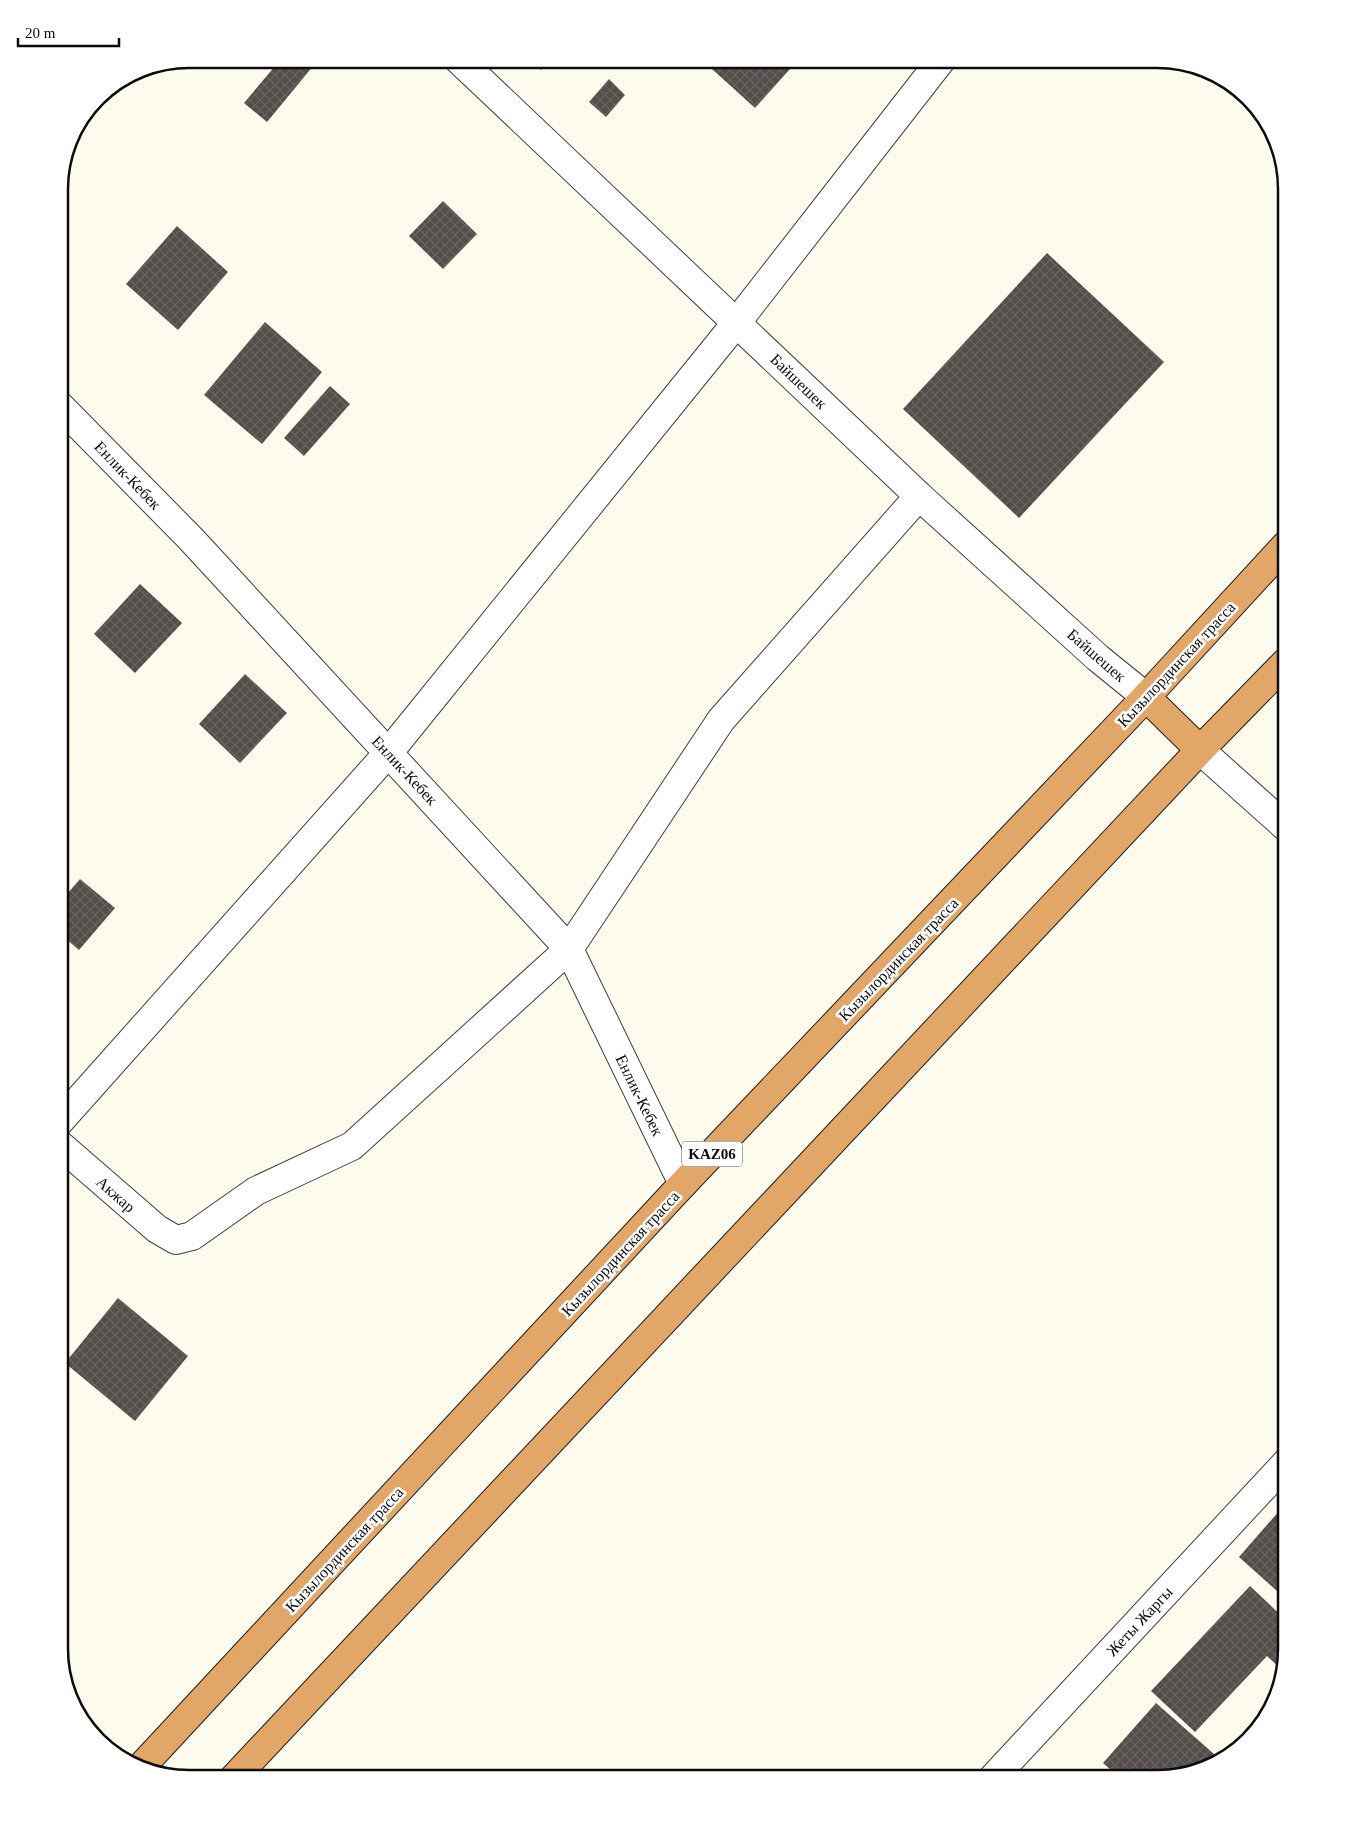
<svg xmlns="http://www.w3.org/2000/svg" width="1345" height="1838" viewBox="0 0 1345 1838" font-family="'Times New Roman',serif">
<defs>
<pattern id="building-cross-hatch" width="8" height="8" patternUnits="userSpaceOnUse" patternTransform="scale(1.25)"><rect width="8" height="8" fill="#534e4a"/><path d="M0 0l8 8M0 8l8-8" fill="none" stroke="#676360"/></pattern>
</defs>
<rect width="100%" height="100%" fill="#fdfbed"/>
<g fill="url(#building-cross-hatch)">
<path d="M281 59H319L267 122 244 103Z"/>
<path d="M530 59H552L541 70Z"/>
<path d="M701 59H799L755 108Z"/>
<path d="M609 79 625 95 606 117 589 102Z"/>
<path d="M443 201 477 234 443 269 409 236Z"/>
<path d="M177 226 228 272 178 330 126 284Z"/>
<path d="M1047 253 1164 362 1019 518 903 409Z"/>
<path d="M265 322 322 372 262 444 204 395Z"/>
<path d="M330 386 350 404 304 456 284 438Z"/>
<path d="M140 584 182 623 135 673 94 634Z"/>
<path d="M245 674 287 713 240 763 199 724Z"/>
<path d="M80 879 115 908 79 950 59 933V903Z"/>
<path d="M118 1298 188 1356 135 1421 65 1363Z"/>
<path d="M1286 1503V1599L1239 1557Z"/>
<path d="M1250 1586 1286 1620V1650L1281 1669 1267 1656 1195 1732 1151 1691Z"/>
<path d="M1156 1703 1222 1761 1157 1779H1121L1103 1763Z"/>
</g>
<g fill="none" stroke-linecap="round" stroke-linejoin="round">
<defs>
<g id="street">
<path d="M458 59 919 496 1098 658 1146 697"/>
<path d="M59 405 191 539 569 949 683 1184"/>
<path d="M1200 750 1286 827"/>
<path d="M59 1122 389 752 737 322 942 59"/>
<path d="M59 1144 157 1229 176 1240 192 1236 256 1191 352 1146 569 949 721 720 919 496"/>
<path d="M992 1779 1286 1463"/>
</g>
<g id="highway">
<path d="M1146 697 1200 750"/>
<path d="M141 1767 683 1184 1146 697 1286 545"/>
<path d="M233 1779 1200 750 1286 662"/>
</g>
</defs>
<use href="#street" stroke="#3f3f3f" stroke-width="30"/>
<use href="#highway" stroke="#1d1d1d" stroke-width="30"/>
<use href="#street" stroke="#fff" stroke-width="28"/>
<use href="#highway" stroke="#e2a766" stroke-width="28"/>
</g>
<g text-anchor="middle" stroke-width="5" stroke-linejoin="round" paint-order="stroke">
<rect fill="#fff" stroke="#555" stroke-width="1" x="682" y="1141.5" width="60" height="25" rx="4"/>
<g font-size="15" font-weight="bold" fill="#0c0c0c">
<text x="712" y="1159">KАZ06</text>
</g>
<g font-size="16" fill="#0c0c0c" stroke="#fff">
<text transform="translate(799 381) rotate(44)" y="6">Байшешек</text>
<text transform="translate(128 475) rotate(46)" y="6">Енлик-Кебек</text>
<text transform="translate(1097 655) rotate(41)" y="6">Байшешек</text>
<text transform="translate(1176 664) rotate(-47)" y="6">Кызылординская трасса</text>
<text transform="translate(405 770) rotate(47)" y="6">Енлик-Кебек</text>
<text transform="translate(898 959) rotate(-46)" y="6">Кызылординская трасса</text>
<text transform="translate(640 1095) rotate(64)" y="6">Енлик-Кебек</text>
<text transform="translate(116 1194) rotate(41)" y="6">Акжар</text>
<text transform="translate(620 1253) rotate(-47)" y="6">Кызылординская трасса</text>
<text transform="translate(344 1549) rotate(-47)" y="6">Кызылординская трасса</text>
<text transform="translate(1139 1621) rotate(-47)" y="6">Жеты Жаргы</text>
</g>
</g>
<path d="M0 0H1345V1838H0ZM189 68H1157A121 121 0 0 1 1278 189V1649A121 121 0 0 1 1157 1770H189A121 121 0 0 1 68 1649V189A121 121 0 0 1 189 68Z" fill="#fff" fill-rule="evenodd"/>
<path fill="none" stroke="#0c0c0c" stroke-width="2.5" d="M189 68H1157A121 121 0 0 1 1278 189V1649A121 121 0 0 1 1157 1770H189A121 121 0 0 1 68 1649V189A121 121 0 0 1 189 68Z"/>
<path d="M18 38v8h101v-8" fill="none" stroke="#0c0c0c" stroke-width="2.5"/>
<text x="25" y="38" font-size="15" fill="#0c0c0c" stroke="#ffffff" stroke-width="4" paint-order="stroke">20 m</text>
</svg>
